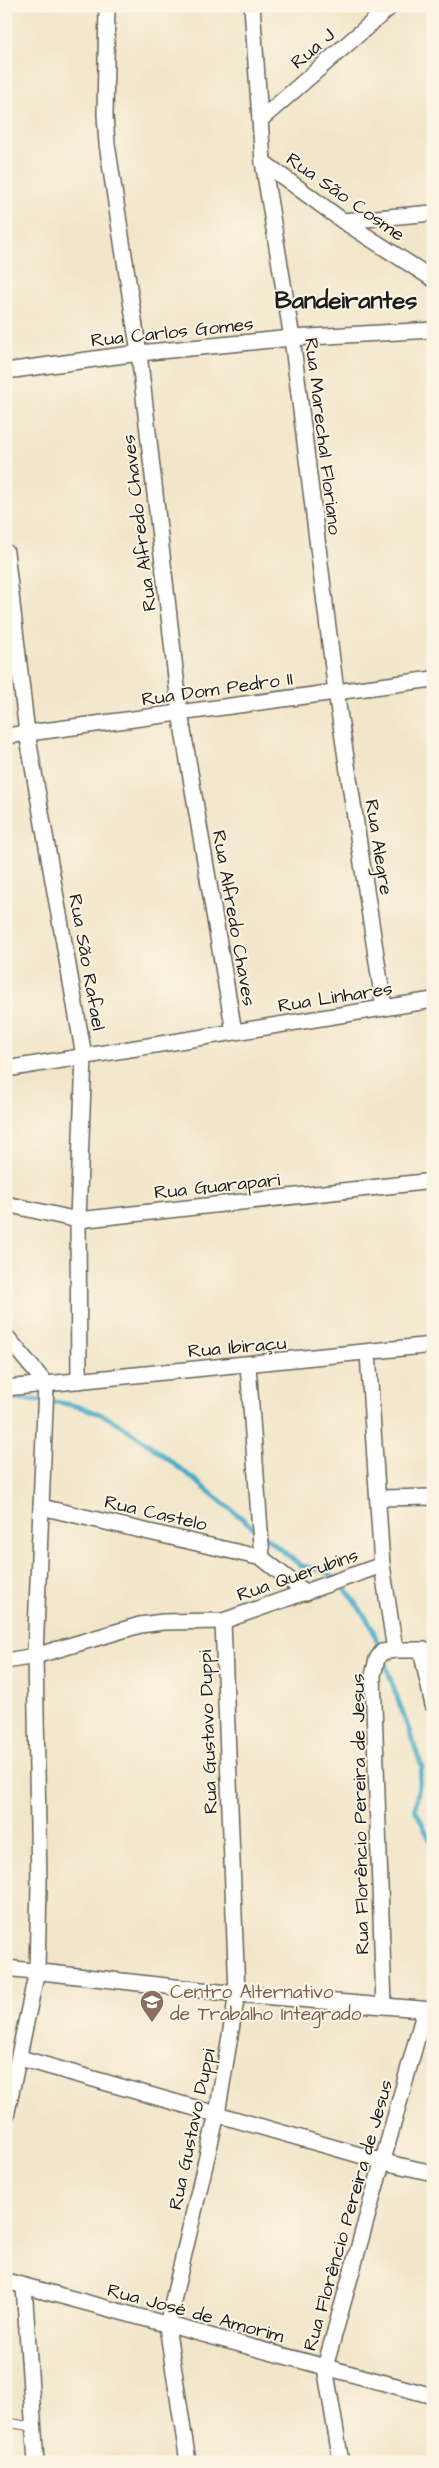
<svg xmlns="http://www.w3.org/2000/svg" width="439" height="2468" viewBox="0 0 439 2468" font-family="'Architects Daughter',sans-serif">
<rect width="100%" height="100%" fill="#fcf5e5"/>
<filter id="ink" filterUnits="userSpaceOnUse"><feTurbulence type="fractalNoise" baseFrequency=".02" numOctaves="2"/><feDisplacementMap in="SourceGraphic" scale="10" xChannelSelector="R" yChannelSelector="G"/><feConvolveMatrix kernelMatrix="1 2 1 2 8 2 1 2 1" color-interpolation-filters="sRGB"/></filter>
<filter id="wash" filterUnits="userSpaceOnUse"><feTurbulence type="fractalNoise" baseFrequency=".0096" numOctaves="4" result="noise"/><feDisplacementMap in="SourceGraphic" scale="20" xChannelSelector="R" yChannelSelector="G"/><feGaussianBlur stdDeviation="1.12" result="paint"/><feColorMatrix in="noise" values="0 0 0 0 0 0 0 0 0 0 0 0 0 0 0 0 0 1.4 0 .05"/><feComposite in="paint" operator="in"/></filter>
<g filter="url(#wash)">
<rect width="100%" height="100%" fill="#f2e6ca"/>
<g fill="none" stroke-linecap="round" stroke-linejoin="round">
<g stroke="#47acc7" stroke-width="5">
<path d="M6 1400C38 1398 70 1402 100 1414 123 1424 144 1441 164 1456 195 1480 226 1505 256 1530"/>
<path d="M265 1537 302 1566 324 1571 337 1579 354 1600 372 1627 422 1767 415 1809 433 1846"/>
</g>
</g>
</g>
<g filter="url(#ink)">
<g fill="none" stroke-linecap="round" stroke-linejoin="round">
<defs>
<path id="lane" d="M6 2422 33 2427"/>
<g id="street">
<path d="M107 6 105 115 107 144 139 353 180 713 234 1032"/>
<path d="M252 6 263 162 292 338 336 692 384 1008"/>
<path d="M260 120 391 6"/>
<path d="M263 162 343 221 433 279"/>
<path d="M343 221 433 213"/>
<path d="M6 371 139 353 292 338 433 330"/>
<path d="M6 552 27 733 84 1056 78 1220 79 1381"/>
<path d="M6 736 433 679"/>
<path d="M6 1069 433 1000"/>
<path d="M6 1204 78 1220 433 1181"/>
<path d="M6 1336 46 1384 35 1656 39 1885 37 1971 6 2116"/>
<path d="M368 1353 382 1565 395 1650"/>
<path d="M248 1365 262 1558 306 1593"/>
<path d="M6 1388 433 1345"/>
<path d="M378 1498 433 1497"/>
<path d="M41 1507 262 1558"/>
<path d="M421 1650 433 1705"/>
<path d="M6 1661 35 1656 140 1625 163 1622 223 1621 382 1565"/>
<path d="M6 1968 237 1994 433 2010"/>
<path d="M384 2006 373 1675 377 1659 382 1652 395 1650H433"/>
<path d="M20 2058 384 2162 433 2173"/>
<path d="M6 2281 433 2396"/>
<path d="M24 2286 36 2462"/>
<path d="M188 2462 167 2326 217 2114 237 1994 223 1621"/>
<path d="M341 2462 325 2367 425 2010"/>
</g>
</defs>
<use href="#lane" stroke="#676359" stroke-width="10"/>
<use href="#street" stroke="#676359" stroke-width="18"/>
<use href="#lane" stroke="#fff" stroke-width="8"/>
<use href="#street" stroke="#fff" stroke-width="15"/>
</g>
</g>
<defs>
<symbol id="school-pin" viewBox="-11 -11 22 30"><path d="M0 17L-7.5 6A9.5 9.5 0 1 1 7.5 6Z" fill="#8d6e63" stroke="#fcf5e5"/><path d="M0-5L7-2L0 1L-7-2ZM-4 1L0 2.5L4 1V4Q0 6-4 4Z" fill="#fff"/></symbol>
</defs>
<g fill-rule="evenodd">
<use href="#school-pin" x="138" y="1988" width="28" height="38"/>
</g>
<g text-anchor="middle" stroke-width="4" stroke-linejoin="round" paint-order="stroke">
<g font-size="19" fill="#1c1c1c" stroke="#fcf5e5">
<text transform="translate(312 48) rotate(-41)" y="7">Rua J</text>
<text transform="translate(346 196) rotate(35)" y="7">Rua São Cosme</text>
<text transform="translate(172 331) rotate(-6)" y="7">Rua Carlos Gomes</text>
<text transform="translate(324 436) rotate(83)" y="7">Rua Marechal Floriano</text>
<text transform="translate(138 523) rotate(-97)" y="7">Rua Alfredo Chaves</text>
<text transform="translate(217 688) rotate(-8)" y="7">Rua Dom Pedro II</text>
<text transform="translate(380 847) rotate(81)" y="7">Rua Alegre</text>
<text transform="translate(235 918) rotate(80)" y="7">Rua Alfredo Chaves</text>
<text transform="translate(88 962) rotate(80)" y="7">Rua São Rafael</text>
<text transform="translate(335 996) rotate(-9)" y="7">Rua Linhares</text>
<text transform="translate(217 1185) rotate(-6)" y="7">Rua Guarapari</text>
<text transform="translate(237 1346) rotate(-5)" y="7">Rua Ibiraçu</text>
<text transform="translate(156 1512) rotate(13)" y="7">Rua Castelo</text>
<text transform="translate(297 1574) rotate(-19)" y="7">Rua Querubins</text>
<text transform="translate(207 1732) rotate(-92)" y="7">Rua Gustavo Duppi</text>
<text transform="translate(359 1814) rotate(-91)" y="7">Rua Florêncio Pereira de Jesus</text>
<text transform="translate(191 2129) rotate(-78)" y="7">Rua Gustavo Duppi</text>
<text transform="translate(347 2215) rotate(-74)" y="7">Rua Florêncio Pereira de Jesus</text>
<text transform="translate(196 2312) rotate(15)" y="7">Rua José de Amorim</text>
</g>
<g font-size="19" fill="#785e54" stroke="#fcf5e5" text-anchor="start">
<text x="170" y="1998">Centro Alternativo<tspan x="170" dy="22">de Trabalho Integrado</tspan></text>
</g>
<g font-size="24" font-weight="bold" fill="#1c1c1c" stroke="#fcf5e5">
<text x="346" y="308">Bandeirantes</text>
</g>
</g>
<rect width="439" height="2468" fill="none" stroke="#fcf5e5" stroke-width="25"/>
</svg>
